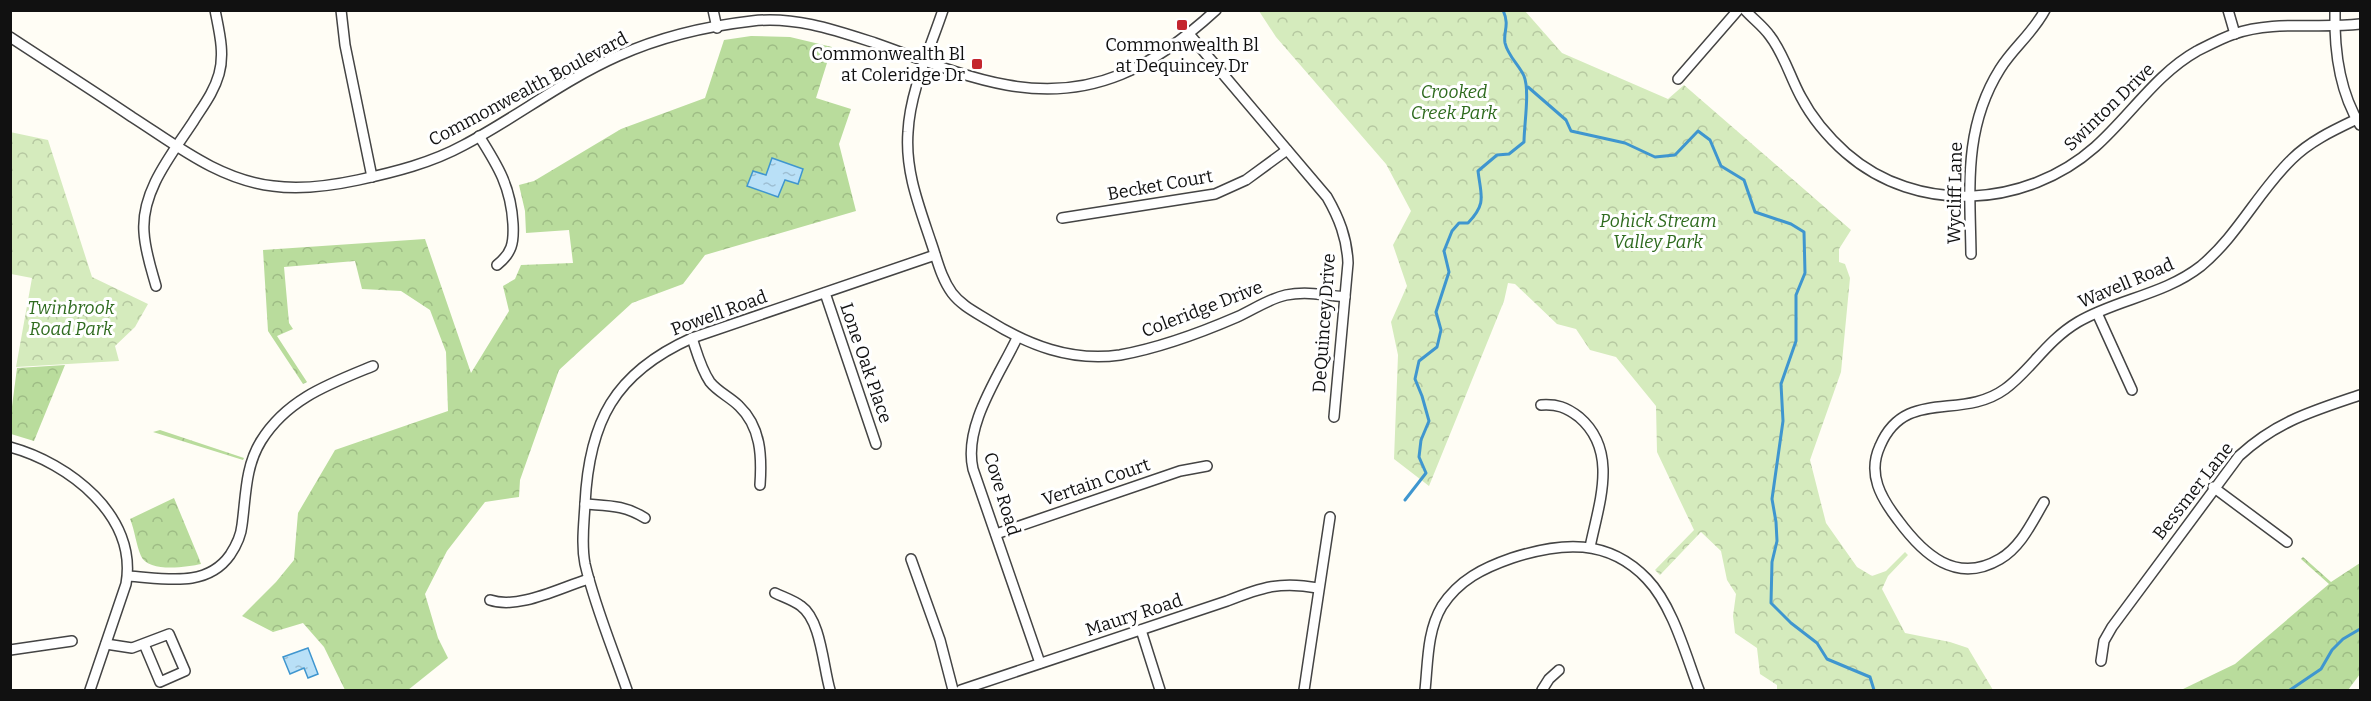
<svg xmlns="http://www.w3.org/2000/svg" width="2371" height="701" viewBox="0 0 2371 701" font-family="Bitter,serif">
<defs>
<pattern id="forest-crowns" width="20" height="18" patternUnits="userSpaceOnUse" patternTransform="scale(1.5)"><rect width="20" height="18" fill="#b9dc9c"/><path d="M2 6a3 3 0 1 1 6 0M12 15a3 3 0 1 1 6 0" fill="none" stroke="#9ebc85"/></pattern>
<pattern id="park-crowns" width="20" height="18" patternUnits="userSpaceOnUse" patternTransform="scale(1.5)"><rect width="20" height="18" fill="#d5ebbd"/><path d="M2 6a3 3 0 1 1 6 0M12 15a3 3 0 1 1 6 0" fill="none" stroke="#b6c8a1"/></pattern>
<pattern id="water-ripples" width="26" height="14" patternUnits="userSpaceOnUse" patternTransform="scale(1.5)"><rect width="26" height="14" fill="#b9e0f7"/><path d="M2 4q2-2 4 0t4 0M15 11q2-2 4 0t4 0" fill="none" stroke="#9ebfd3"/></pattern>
</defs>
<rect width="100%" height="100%" fill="#fffdf5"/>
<g fill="url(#forest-crowns)" fill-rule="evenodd">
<path d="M751 36 790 37 832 47 816 98 851 109 839 144 856 211 705 255 683 284 632 303 559 370 520 480 519 497 485 502 447 551 425 594 438 638 448 658 408 690H345L324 647 303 623 273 632 242 616 276 582 294 560 298 513 335 450 448 411 446 352 430 310 401 291 362 289 355 261 284 267 289 323 293 329 277 336 307 382 303 384 268 331 263 250 425 239 471 373 509 311 503 286 515 279 521 265 573 263 569 230 526 233 525 211 519 185 534 181 621 129 705 98 724 40ZM803 170 785 179 747 186 753 171 766 175Z"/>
<path d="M65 365 34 441 11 434V414L17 368Z"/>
<path d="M160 430 244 458 243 460 153 432Z"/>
<path d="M174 498 198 556 201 564C187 567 148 573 141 556 136 545 135 531 130 519Z"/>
<path d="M2303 557 2331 582 2360 563V674L2348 690H2181L2235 664 2329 584 2301 559Z"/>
</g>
<g fill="url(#park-crowns)">
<path d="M1259 11H1525L1562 53 1668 99 1684 85 1851 230 1839 249V262L1845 264 1850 278 1841 372 1810 460 1826 523 1857 567 1872 576 1886 571 1905 552 1908 555 1888 576 1882 589 1905 633 1950 642 1968 648 1993 690H1777V685L1760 674 1757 648 1735 633 1733 616 1736 594 1727 580 1721 551 1701 532 1660 575 1655 570 1694 530 1657 452 1656 406 1616 357 1590 350 1576 329 1557 324 1515 284 1508 283 1504 301 1429 486 1394 459 1398 355 1391 322 1407 286 1393 245 1411 211 1386 164 1276 37Z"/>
<path d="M10 132 48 140 92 277 148 304 135 327 115 346 119 361 16 367 32 278 11 274Z"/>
</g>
<g fill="url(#water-ripples)" stroke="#3f96cf" stroke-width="1.5">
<path d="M772 158 803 169 798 184 785 180 778 197 747 186 753 171 766 175Z"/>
<path d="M308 648 318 674 308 678 304 668 290 674 283 657Z"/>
</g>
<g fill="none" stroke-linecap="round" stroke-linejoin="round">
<g stroke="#3f96cf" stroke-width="3">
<path d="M1528 87 1566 120 1571 131 1625 143 1655 157 1675 155 1698 131 1710 140 1721 166 1744 180 1755 212 1791 224 1804 232 1805 273 1796 295V341L1781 384 1783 421 1772 499 1776 522 1777 541 1772 562 1771 603 1791 623 1817 643 1827 659 1870 677 1874 690"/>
<path d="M1405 500 1426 473 1419 457 1421 440 1429 421 1422 396 1415 379 1419 361 1437 347 1441 330 1436 312 1449 272 1444 251 1452 231 1459 223H1468C1487 203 1481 196 1478 171L1497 155 1509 154 1524 142C1524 125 1530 91 1524 76 1519 65 1508 56 1505 43 1503 31 1510 26 1503 10"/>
<path d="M2290 690 2321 669 2332 650 2343 639 2360 629"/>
</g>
<defs>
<g id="minor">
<path d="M341 10 345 45 372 177"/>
<path d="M713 10 717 28"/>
<path d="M943 10C930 49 910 91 908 132 905 171 919 206 931 242 937 259 941 278 952 293 961 305 975 312 988 320 1028 345 1071 362 1120 355 1159 348 1200 333 1237 317 1253 310 1268 299 1286 295 1306 291 1325 295 1345 297"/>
<path d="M1745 10C1753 19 1763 26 1770 36 1784 54 1790 77 1801 97 1812 118 1828 137 1846 153 1917 215 2026 208 2095 147 2130 116 2156 74 2197 51 2209 45 2222 38 2234 34 2274 20 2319 29 2360 24"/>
<path d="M2228 10 2235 34"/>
<path d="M2335 10C2334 50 2339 91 2360 125"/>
<path d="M1189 34 1327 197C1339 218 1347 238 1348 263L1334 417"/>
<path d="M10 37C51 64 92 90 132 117 176 145 219 180 273 186 302 190 330 186 358 180 395 172 431 163 464 145 517 117 564 80 618 56 660 37 708 26 752 21 795 16 835 30 875 43 918 58 962 77 1007 85 1093 101 1155 66 1216 10"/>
<path d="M1678 79 1738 10"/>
<path d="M479 136C498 166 511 187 513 224 514 243 512 253 497 265"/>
<path d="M1062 218 1215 194 1246 180 1287 150"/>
<path d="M1971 254C1970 188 1963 128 2000 69 2013 48 2033 33 2045 10"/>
<path d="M156 286C151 268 145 251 144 232 141 191 172 154 193 122 203 106 214 92 219 74 225 53 219 31 215 10"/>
<path d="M825 293 876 444"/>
<path d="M2097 313 2132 390"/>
<path d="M692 338C697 353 701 369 710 382 718 392 730 397 739 406 761 427 762 456 760 485"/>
<path d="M1017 338C999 376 963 426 973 469L1040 663"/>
<path d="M1541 405C1557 404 1566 407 1579 417 1619 451 1599 503 1590 547"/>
<path d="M10 447C69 463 138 516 126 584L90 690"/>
<path d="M2213 487 2287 542"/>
<path d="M2044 502C2032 522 2021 547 2000 559 1956 585 1923 554 1898 520 1881 498 1867 474 1880 446 1905 387 1961 421 2005 389 2031 370 2046 341 2078 322 2117 299 2164 295 2201 266 2238 235 2258 192 2292 159 2310 141 2334 130 2357 119"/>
<path d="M585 504C609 506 624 505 645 518"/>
<path d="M996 534 1180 471 1207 466"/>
<path d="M911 559 940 640 953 690"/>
<path d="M128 576C163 578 206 589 230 555 236 546 241 536 242 525 246 496 245 467 261 441 287 399 329 384 373 366"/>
<path d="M775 593C783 597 793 600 801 606 821 620 823 666 830 690"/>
<path d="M490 600C519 610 561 587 589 579"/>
<path d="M1141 630 1160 690"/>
<path d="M106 644 132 648 169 634 185 671 160 682 144 644"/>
<path d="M10 650 72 641"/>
<path d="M2101 661 2104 641 2112 627 2239 456C2277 421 2313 411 2360 395"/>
<path d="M627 690C613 649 595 607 585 564 581 544 584 524 585 504 589 422 614 373 692 338L935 255"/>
<path d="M961 690 1227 601C1262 587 1281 581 1318 588"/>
<path d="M1304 690 1330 517"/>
<path d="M1425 690C1428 662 1427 631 1442 606 1459 580 1483 568 1512 558 1561 542 1608 538 1647 579 1673 606 1686 656 1699 690"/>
<path d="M1542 690 1549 679 1559 670"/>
</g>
</defs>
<use href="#minor" stroke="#444" stroke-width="12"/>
<use href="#minor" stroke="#fff" stroke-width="9"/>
</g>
<g fill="#c4262e" stroke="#fff" stroke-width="2">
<rect x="1176" y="19" width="12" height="12" rx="3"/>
<rect x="971" y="58" width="12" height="12" rx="3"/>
</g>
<g text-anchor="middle" stroke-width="6" stroke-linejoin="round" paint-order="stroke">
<g font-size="18" fill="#111" stroke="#fff">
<text x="1182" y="51">Commonwealth Bl<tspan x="1182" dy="21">at Dequincey Dr</tspan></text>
<text x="965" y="60" text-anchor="end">Commonwealth Bl<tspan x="965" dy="21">at Coleridge Dr</tspan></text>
</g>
<g font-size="18" fill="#111" stroke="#fff">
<text transform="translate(528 89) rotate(-28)" y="6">Commonwealth Boulevard</text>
<text transform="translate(2109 107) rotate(-44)" y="6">Swinton Drive</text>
<text transform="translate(1160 185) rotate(-10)" y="6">Becket Court</text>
<text transform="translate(1955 193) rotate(-89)" y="6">Wycliff Lane</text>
<text transform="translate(2126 283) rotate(-23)" y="6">Wavell Road</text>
<text transform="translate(1202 309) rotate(-21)" y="6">Coleridge Drive</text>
<text transform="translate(719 313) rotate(-20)" y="6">Powell Road</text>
<text transform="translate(1324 323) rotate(-86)" y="6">DeQuincey Drive</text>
<text transform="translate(866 363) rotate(71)" y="6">Lone Oak Place</text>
<text transform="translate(1096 482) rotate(-19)" y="6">Vertain Court</text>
<text transform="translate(2193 491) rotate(-52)" y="6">Bessmer Lane</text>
<text transform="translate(1002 494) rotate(73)" y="6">Cove Road</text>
<text transform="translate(1134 615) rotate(-18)" y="6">Maury Road</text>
</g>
<g font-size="18" font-style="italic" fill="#2f6b1f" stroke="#fff">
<text x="1454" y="98">Crooked<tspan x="1454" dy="21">Creek Park</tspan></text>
<text x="1658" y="227">Pohick Stream<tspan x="1658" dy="21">Valley Park</tspan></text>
<text x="71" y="314">Twinbrook<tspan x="71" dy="21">Road Park</tspan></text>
</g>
</g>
<rect width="2371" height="701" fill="none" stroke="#111111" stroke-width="24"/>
</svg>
